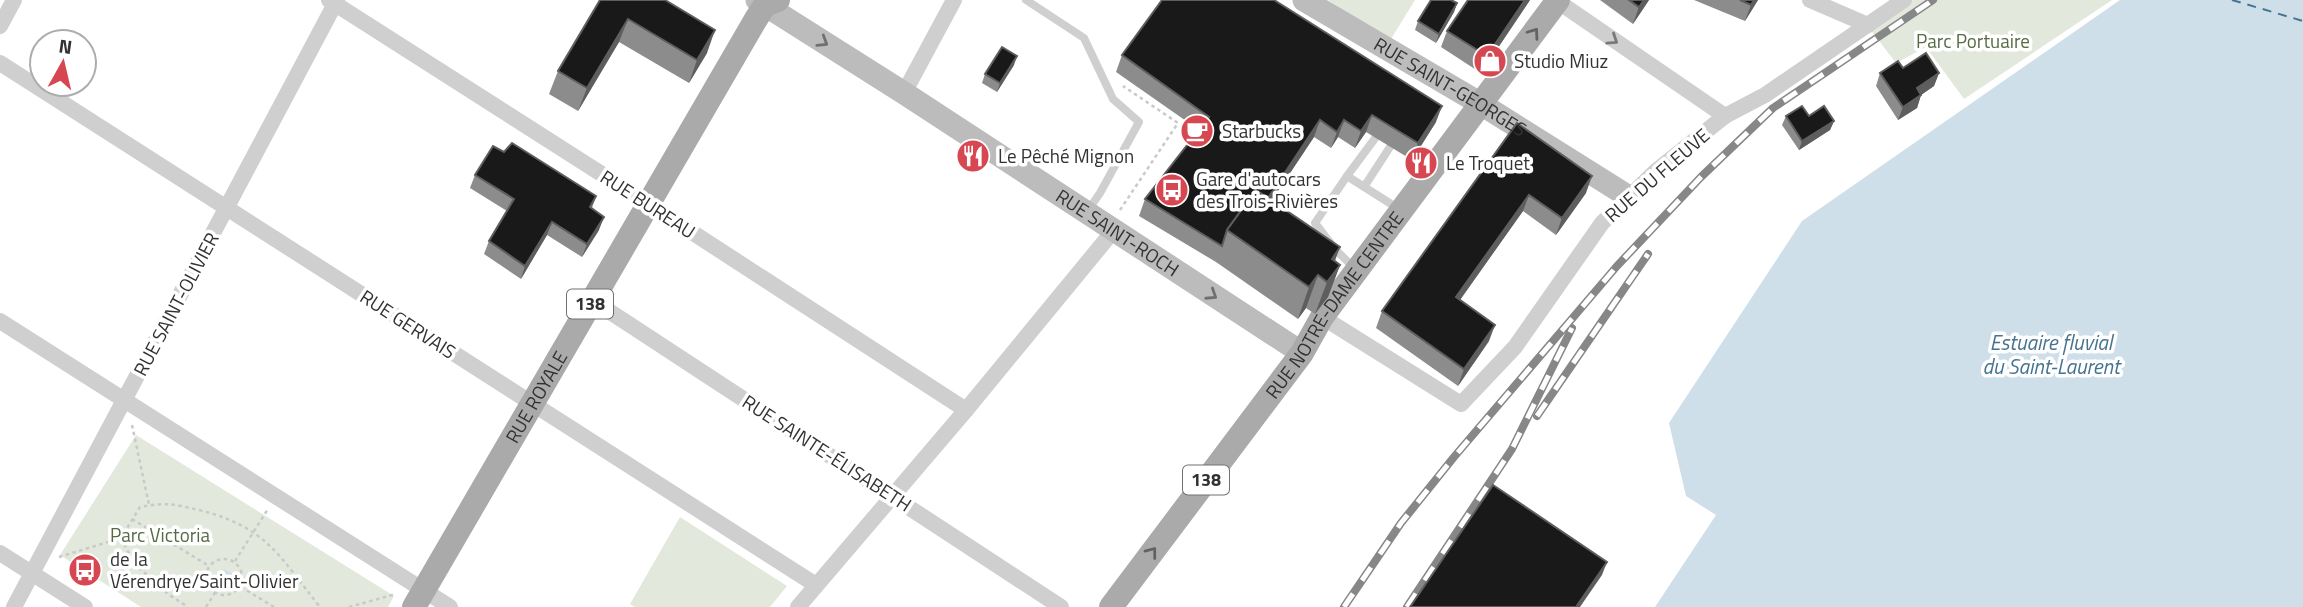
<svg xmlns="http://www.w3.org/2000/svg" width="2303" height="607" viewBox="0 0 2303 607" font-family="'Titillium Web',sans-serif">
<rect width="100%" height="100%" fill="#fff"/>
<g fill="#e2e8dc">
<path d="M1328 0H1415L1389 42Z"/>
<path d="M1913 0H2112L1964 99 1926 47 1896 63 1870 29Z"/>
<path d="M136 435 394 596 388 607H141L60 555Z"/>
<path d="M680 517 787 586 770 607H635L630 604Z"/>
</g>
<g fill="#cedfe9">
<path d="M2120 0H2303V607H1655L1716 515 1686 496 1669 423 1802 221Z"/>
<path d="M224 569 237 576 229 589 217 582Z"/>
</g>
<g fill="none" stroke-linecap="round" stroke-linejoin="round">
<path stroke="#46738f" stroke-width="2" stroke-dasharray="9 7" stroke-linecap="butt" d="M2232 0 2303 21"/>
<g stroke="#c9c9c9" stroke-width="2.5" stroke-dasharray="3.5 3.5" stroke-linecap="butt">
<path d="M1120 210 1178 123 1123 86"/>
<path d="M132 425 149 505"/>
<path d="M132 519 209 566"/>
<path d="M121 538 133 562 168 594 188 607"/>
<path d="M59 557 121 538 140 507C166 502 173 504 199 510 267 527 279 556 320 607"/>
<circle cx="224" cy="577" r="18"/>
<path d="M235 561 268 509"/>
<path d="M241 587 274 607"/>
<path d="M206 607 219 586"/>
<path d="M349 607 396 594"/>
</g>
<g stroke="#cfcfcf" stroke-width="8">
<path d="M1026 0 1084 38 1113 99 1139 122 1100 193 1089 209"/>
<path d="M1347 176 1376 137"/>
<path d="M1364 187 1390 147"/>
<path d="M1353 267 1335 249 1315 223 1347 176 1399 209"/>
</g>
<g stroke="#cfcfcf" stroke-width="16">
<path d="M329 0 647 203 966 410"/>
<path d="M1810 0 1868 25"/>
<path d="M1557 1 1725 116"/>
<path d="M0 26 14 0"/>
<path d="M0 63 816 585"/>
<path d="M904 93 954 0"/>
<path d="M592 300 1061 607"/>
<path d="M1322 317 1461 404 1515 347 1602 223 1656 171 1725 116 1765 95 1904 0"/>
<path d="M0 321 450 607"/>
<path d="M0 553 85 607"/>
<path d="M14 607 337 0"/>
<path d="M798 607 966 410 1114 230"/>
</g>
<g stroke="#bcbcbc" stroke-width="23">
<path id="s1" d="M757 0 904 93 1302 353"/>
<path id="s2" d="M1304 0 1481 104 1629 197"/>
</g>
<g stroke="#aaa" stroke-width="24">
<path id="s3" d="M414 607 756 19 765 5 778 0"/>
<path id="s4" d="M1111 607 1302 353 1322 317 1558 0"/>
</g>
<defs>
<g id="rail">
<path d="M1537 416 1648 254"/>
<path d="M1344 607 1401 523 1454 457 1617 266 1701 177 1773 108 1933 0"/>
<path d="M1407 607 1512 449 1572 328"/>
</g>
</defs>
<use href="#rail" stroke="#878787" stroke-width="8"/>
<use href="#rail" stroke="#fff" stroke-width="5" stroke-dasharray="16" stroke-linecap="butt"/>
</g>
<g fill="#8c8c8c">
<path d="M600 0 707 53 689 83 619 42 578 111 549 94 558 71Z"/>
<path d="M1530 0 1481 73 1441 47 1447 31Z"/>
<path d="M1600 0H1649L1633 24Z"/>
<path d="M1694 0H1758L1745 21Z"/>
<path d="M1457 3 1454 12 1436 43 1415 30 1418 21Z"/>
<path d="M1122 55 1436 122 1412 160 1366 132 1355 148 1338 137 1331 148 1314 137 1272 200 1340 265 1328 297 1315 314 1306 308 1298 319 1216 262 1139 216 1145 199 1199 130 1116 72Z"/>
<path d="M1014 65 997 92 982 83 985 74Z"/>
<path d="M1880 73H1939L1934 86 1921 95 1917 108 1898 120 1876 86Z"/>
<path d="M1786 116H1809L1834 121 1830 130 1799 150 1782 125Z"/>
<path d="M1517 123 1586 193 1556 235 1523 211 1460 300 1489 341 1458 386 1376 328 1382 311Z"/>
<path d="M475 175 596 196 592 208 599 230 582 257 547 235 521 279 484 254 489 241 507 211 470 188Z"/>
</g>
<g fill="#5e5e5e">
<path d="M1525 0H1530L1481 73 1487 56Z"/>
<path d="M1644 0H1649L1633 24 1639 7Z"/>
<path d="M1754 0H1758L1745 21 1751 5Z"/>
<path d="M1457 3 1454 12 1436 43 1439 34Z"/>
<path d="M628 19 619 42 578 111 587 88Z"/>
<path d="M715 30 707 53 689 83 697 60Z"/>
<path d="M1017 56 1014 65 997 92 1000 83Z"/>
<path d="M1939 73 1934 86 1921 95 1917 108 1898 120 1903 107 1917 88Z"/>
<path d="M1442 106 1436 122 1412 160 1418 143Z"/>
<path d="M1372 115 1366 132 1355 148 1361 131Z"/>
<path d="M1320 120 1314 137 1253 229 1259 212Z"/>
<path d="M1344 120 1338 137 1331 148 1337 132Z"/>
<path d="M1834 121 1830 130 1799 150 1802 141Z"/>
<path d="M1592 176 1586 193 1556 235 1562 218Z"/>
<path d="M1529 195 1523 211 1450 314 1456 297Z"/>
<path d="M604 217 599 230 582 257 587 244Z"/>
<path d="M552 222 547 235 521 279 525 266Z"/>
<path d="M1340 247 1328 280 1332 259Z"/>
<path d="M1340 265 1328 297 1315 314 1327 282Z"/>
<path d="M1318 275 1306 308 1298 319 1309 287Z"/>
<path d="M1495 325 1489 341 1458 386 1464 369Z"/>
<path d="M1607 562 1602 575 1580 607H1576Z"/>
</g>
<g fill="#191919" stroke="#5e5e5e" stroke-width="2">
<path d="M600 0H665L715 30 697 60 628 19 587 88 558 71Z"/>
<path d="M1162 0H1274L1442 106 1418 143 1372 115 1361 131 1344 120 1337 132 1320 120 1268 198 1256 190 1227 230 1222 246 1145 199 1209 117 1122 55Z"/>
<path d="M1431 0H1451L1457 3 1439 34 1418 21Z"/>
<path d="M1468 0H1525L1487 56 1447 31Z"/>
<path d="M1629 0H1644L1639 7Z"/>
<path d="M1740 0H1754L1751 5Z"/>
<path d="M1002 47 1017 56 1000 83 985 74Z"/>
<path d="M1926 53 1939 73 1917 88 1921 95 1903 107 1880 73 1898 61 1903 68Z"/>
<path d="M1802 106 1809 116 1824 106 1834 121 1802 141 1786 116Z"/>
<path d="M1517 123 1592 176 1562 218 1529 195 1456 297 1495 325 1464 369 1382 311Z"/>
<path d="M512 143 596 196 590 207 604 217 587 244 552 222 525 266 489 241 514 199 475 175 493 146 504 152Z"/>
<path d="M1256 190 1340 247 1332 259 1340 265 1327 282 1318 275 1309 287 1227 230Z"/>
<path d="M1493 485 1607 562 1576 607H1410Z"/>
</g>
<defs><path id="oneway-chevron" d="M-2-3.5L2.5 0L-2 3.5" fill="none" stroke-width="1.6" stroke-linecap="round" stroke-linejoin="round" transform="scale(1.75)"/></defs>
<g stroke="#626262">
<use href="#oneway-chevron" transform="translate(1534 33) rotate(-54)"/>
<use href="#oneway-chevron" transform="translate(1152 552) rotate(-53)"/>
</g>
<use stroke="#797979" href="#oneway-chevron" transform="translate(1613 40) rotate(34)"/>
<g stroke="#707070">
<use href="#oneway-chevron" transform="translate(823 42) rotate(32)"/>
<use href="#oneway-chevron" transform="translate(1212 295) rotate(33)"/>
</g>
<defs>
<symbol id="shop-disc" viewBox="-11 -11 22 22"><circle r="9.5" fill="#d74751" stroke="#fff"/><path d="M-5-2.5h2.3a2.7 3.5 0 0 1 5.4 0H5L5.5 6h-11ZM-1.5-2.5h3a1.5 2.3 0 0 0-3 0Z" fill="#fff"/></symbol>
<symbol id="cafe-disc" viewBox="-11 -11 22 22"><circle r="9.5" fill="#d74751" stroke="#fff"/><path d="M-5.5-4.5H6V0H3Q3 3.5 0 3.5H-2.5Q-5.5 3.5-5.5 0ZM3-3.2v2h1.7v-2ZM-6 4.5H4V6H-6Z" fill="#fff"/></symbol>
<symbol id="restaurant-disc" viewBox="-11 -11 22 22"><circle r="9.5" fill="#d74751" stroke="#fff"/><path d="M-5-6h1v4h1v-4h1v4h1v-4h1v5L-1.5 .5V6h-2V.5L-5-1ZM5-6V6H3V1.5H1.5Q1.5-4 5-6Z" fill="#fff"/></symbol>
<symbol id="bus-disc" viewBox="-11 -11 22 22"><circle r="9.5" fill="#d74751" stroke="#fff"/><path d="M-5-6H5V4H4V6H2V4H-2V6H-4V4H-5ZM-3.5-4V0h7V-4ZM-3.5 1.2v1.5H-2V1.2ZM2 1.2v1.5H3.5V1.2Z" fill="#fff"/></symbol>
</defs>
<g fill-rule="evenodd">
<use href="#shop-disc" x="1471" y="42" width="38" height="38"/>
<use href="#cafe-disc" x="1178" y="112" width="38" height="38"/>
<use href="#restaurant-disc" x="954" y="137" width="38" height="38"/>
<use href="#restaurant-disc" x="1402" y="144" width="38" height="38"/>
<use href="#bus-disc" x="1153" y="171" width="38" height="38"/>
<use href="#bus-disc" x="66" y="551" width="38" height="38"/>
</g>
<g text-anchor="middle" stroke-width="7" stroke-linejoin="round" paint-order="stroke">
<g fill="#fff" stroke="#707070" stroke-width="2">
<rect x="567" y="289.5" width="46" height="29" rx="5"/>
<rect x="1183" y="465.5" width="46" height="29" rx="5"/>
</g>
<g font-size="18" font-weight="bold" fill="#323232">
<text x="590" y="310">138</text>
<text x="1206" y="486">138</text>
</g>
<g font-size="19" fill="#566b43" stroke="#fff">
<text x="1973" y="48">Parc Portuaire</text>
<text x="160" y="542">Parc Victoria</text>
</g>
<g font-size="19" fill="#323232" stroke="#fff" text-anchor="start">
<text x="1514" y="68">Studio Miuz</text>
<text x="1222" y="138">Starbucks</text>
<text x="998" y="163">Le Pêché Mignon</text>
<text x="1446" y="170">Le Troquet</text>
<text x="1196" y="186">Gare d'autocars<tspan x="1196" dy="22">des Trois-Rivières</tspan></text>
<text x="110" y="566">de la<tspan x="110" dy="22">Vérendrye/Saint-Olivier</tspan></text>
</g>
<g font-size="19" fill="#323232" stroke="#fff">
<text dy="7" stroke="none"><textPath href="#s2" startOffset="170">RUE SAINT-GEORGES</textPath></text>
<text transform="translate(1657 175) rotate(-41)" y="7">RUE DU FLEUVE</text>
<text transform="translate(648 204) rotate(33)" y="7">RUE BUREAU</text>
<text dy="7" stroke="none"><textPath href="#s1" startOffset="429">RUE SAINT-ROCH</textPath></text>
<text transform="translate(176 304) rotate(-62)" y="7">RUE SAINT-OLIVIER</text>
<text dy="7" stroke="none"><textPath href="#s4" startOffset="376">RUE NOTRE-DAME CENTRE</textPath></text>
<text transform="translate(408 324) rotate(33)" y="7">RUE GERVAIS</text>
<text dy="7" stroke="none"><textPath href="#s3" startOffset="243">RUE ROYALE</textPath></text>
<text transform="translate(827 453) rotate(33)" y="7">RUE SAINTE-ÉLISABETH</text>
</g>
<g font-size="21" font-style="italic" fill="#46738f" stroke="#fff">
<text x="2051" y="350">Estuaire fluvial<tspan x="2051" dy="24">du Saint-Laurent</tspan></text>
</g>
</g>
<g transform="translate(63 63) rotate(8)"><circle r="33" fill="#ffffff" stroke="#adadad" stroke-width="2"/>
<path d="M0-5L12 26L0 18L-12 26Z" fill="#d74751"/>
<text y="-10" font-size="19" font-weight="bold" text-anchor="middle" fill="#323232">N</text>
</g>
</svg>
